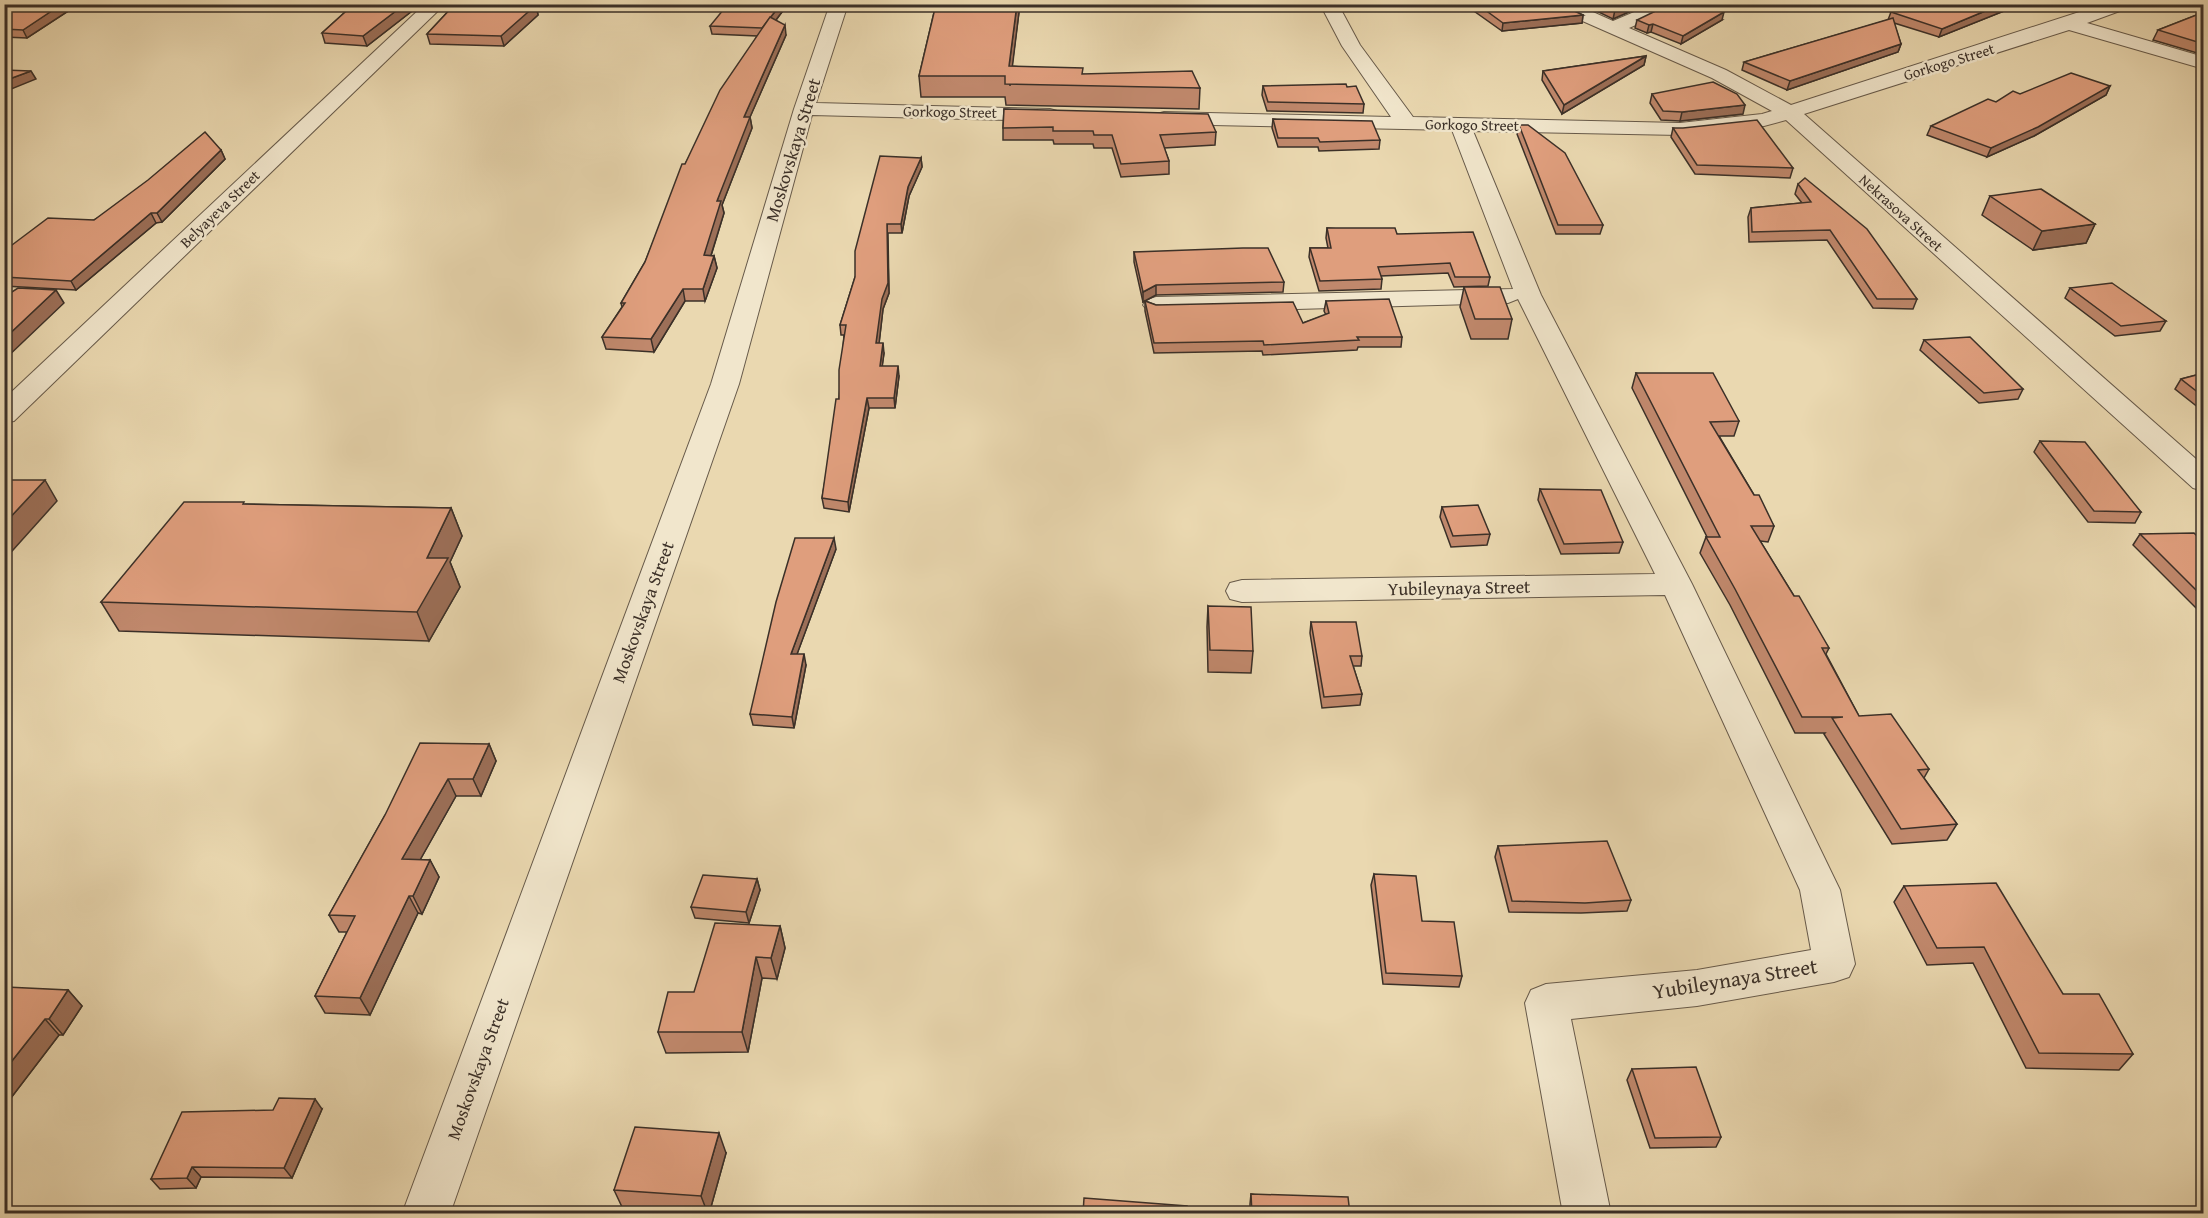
<svg xmlns="http://www.w3.org/2000/svg" width="2208" height="1218" viewBox="0 0 2208 1218" font-family="'Gentium Book Plus',serif">
<rect width="100%" height="100%" fill="#ead8b0"/>
<filter id="stains"><feTurbulence type="fractalNoise" baseFrequency=".00333" numOctaves="4"/><feColorMatrix values="0 0 0 0 .2 0 0 0 0 .09 0 0 0 0 .02 0 0 0 .5 -.17"/></filter>
<radialGradient id="worn" r=".72"><stop offset=".6" stop-color="#630" stop-opacity="0"/><stop offset="1" stop-color="#630" stop-opacity=".3"/></radialGradient>
<g fill="none" stroke-linecap="round" stroke-linejoin="round">
<defs>
<g id="minor">
<path d="M425 4H445L14 421 4 423V399Z"/>
<path d="M830 4H848L816 103 1050 109 1057 111 1060 115 1057 119 1050 121 812 115 739 384 450 1214H402L711 384 794 109Z"/>
<path d="M1320 4H1338L1360 45 1413 117 1680 123 1762 114 1772 111 1712 78 1553 8 1550 4H1575L1613 21 1653 4H1678L1675 8 1629 28 1726 70 1791 105 2104 4H2131L2128 8 2087 23 2204 57V69L2069 30 1804 114 2204 466V491L2193 488 1786 120 1764 126 1680 135 1473 131 1541 295 1692 584 1840 890 1855 964 1849 977 1834 982 1697 1006 1571 1019 1611 1214H1563L1525 1003 1531 990 1546 984 1697 970 1811 950 1800 890 1665 595 1242 602 1230 599 1226 591 1230 583 1242 580 1655 574 1518 299 1508 303 1156 313 1147 310 1143 305 1147 300 1156 297 1513 289 1452 130 1164 124 1157 122 1154 118 1157 114 1164 112 1391 117 1342 46Z"/>
</g>
</defs>
<use href="#minor" stroke="#675a4a" stroke-width="2"/>
<use href="#minor" fill="#f1e6cc" fill-rule="evenodd"/>
</g>
<g fill="#c0886c" stroke="#3b3028" stroke-width="1.5">
<path d="M4 4H79L27 38 4 37Z"/>
<path d="M354 4H421L367 46 325 43 322 33Z"/>
<path d="M455 4H536L538 15 504 46 430 44 427 34Z"/>
<path d="M788 4 776 20 786 35 750 117 752 128 722 205 724 213 711 256H714L717 268 705 301H685L654 352 606 349 602 337 622 307 621 303 645 262 685 164 757 36 712 34 710 26Z"/>
<path d="M936 4H1020L1012 66 1200 88 1199 109 1006 105 1005 97H921L919 76Z"/>
<path d="M1464 4H1559L1583 15 1582 23 1502 31Z"/>
<path d="M1582 4H1647L1613 19Z"/>
<path d="M2014 7 1939 37 1894 23 1901 44 1898 52 1787 90 1742 70 1744 62 1888 20 1891 12Z"/>
<path d="M2204 12V55L2153 40 2158 30Z"/>
<path d="M1637 20H1722L1681 44 1651 32 1647 33 1635 28Z"/>
<path d="M1646 56 1644 65 1562 114 1542 80 1543 71Z"/>
<path d="M1263 86 1347 87 1364 104 1363 113 1267 111 1262 95Z"/>
<path d="M2110 86 2106 95 2034 136 1987 157 1927 135 1931 126 1996 102 2020 94Z"/>
<path d="M1652 94 1743 114 1680 121 1661 120 1650 103Z"/>
<path d="M1004 109 1216 132 1215 145 1164 148 1169 161V174L1121 177 1112 148H1094L1093 144H1054L1053 140H1003V128Z"/>
<path d="M1273 119 1380 140 1379 149 1319 151 1318 147H1278L1272 128Z"/>
<path d="M1519 125 1603 225 1600 234H1556L1517 134Z"/>
<path d="M1673 128 1793 168 1790 178 1695 174 1671 137Z"/>
<path d="M221 150 225 159 162 222 156 223 76 290 4 286V251L94 220Z"/>
<path d="M921 158 922 167 909 196 902 233H888L889 293 883 309 879 343 884 353 882 366 899 376 895 408H869L849 512 824 508 822 498 839 399 844 335H841L840 325 855 277Z"/>
<path d="M1798 184 1917 299 1913 309 1873 308 1827 240 1749 242 1748 217 1751 208 1802 203 1795 194Z"/>
<path d="M1990 196 2095 224 2086 243 2033 250 1982 215Z"/>
<path d="M1327 228 1397 234 1490 277 1488 286 1454 287 1448 273 1381 276 1382 279 1381 289 1319 291 1309 257 1310 248H1328L1326 238Z"/>
<path d="M1134 252 1284 282 1283 292 1156 295 1143 302 1134 262Z"/>
<path d="M1464 287 1512 319 1508 339H1471L1460 307Z"/>
<path d="M2070 288 2166 321 2160 331 2115 336 2065 298Z"/>
<path d="M1145 301 1156 305 1303 323 1326 315 1324 311 1326 301 1402 337 1401 347H1358L1357 350 1263 355 1262 351 1154 353 1145 311Z"/>
<path d="M1924 340 2023 389 2018 399 1979 403 1920 350Z"/>
<path d="M1636 373 1739 421 1734 436H1719L1754 495 1774 526 1768 542 1760 541 1794 596 1829 648 1826 654 1859 716 1929 769 1924 778 1957 824 1947 840 1892 844 1824 734 1825 733H1795L1730 605 1700 553 1706 537H1707L1632 388Z"/>
<path d="M2204 373V412L2175 389 2181 379Z"/>
<path d="M2040 441 2141 512 2135 523 2088 522 2034 452Z"/>
<path d="M1540 489 1623 542 1619 553 1561 554 1538 500Z"/>
<path d="M245 504 451 508 462 536 450 562 460 587 429 641 119 631 101 602Z"/>
<path d="M1442 507 1490 534 1487 545 1451 547 1440 517Z"/>
<path d="M2140 534 2204 543V616L2133 545Z"/>
<path d="M836 549 797 654 806 665 794 728 753 725 750 714Z"/>
<path d="M1208 606 1253 651 1251 673 1208 672 1207 627Z"/>
<path d="M1311 622 1362 656 1361 666H1353L1362 694 1360 705 1322 708 1310 633Z"/>
<path d="M489 744 496 761 481 796H456L420 860H430L439 877 422 914 418 913 370 1015 325 1013 315 996 347 932H339L329 915 385 815Z"/>
<path d="M1498 846 1631 900 1627 911 1581 913 1509 912 1495 857Z"/>
<path d="M1374 874 1422 921 1462 976 1459 987 1383 984 1371 885Z"/>
<path d="M757 879 760 890 749 923 695 918 691 907Z"/>
<path d="M1904 886 2063 994 2133 1054 2119 1070 2026 1068 1973 963 1927 965 1894 902Z"/>
<path d="M780 926 785 948 777 979 762 978 748 1052 666 1053 658 1032Z"/>
<path d="M4 989 68 990 82 1006 63 1035H59L4 1107Z"/>
<path d="M1632 1069 1721 1137 1716 1147 1650 1148 1627 1080Z"/>
<path d="M322 1109 292 1178 201 1177 196 1188 160 1189 151 1179Z"/>
<path d="M726 1153 709 1214H677L623 1209 614 1190Z"/>
<path d="M1251 1194 1350 1214H1250V1204Z"/>
</g>
<g fill="#9c6f58" stroke="#3b3028" stroke-width="1.5">
<path d="M62 4H79L27 38 23 30Z"/>
<path d="M405 4H421L367 46 363 36Z"/>
<path d="M525 4H536L538 15 504 46 501 36Z"/>
<path d="M781 4H788L763 37 762 28Z"/>
<path d="M1017 4H1020L1010 86 1009 66Z"/>
<path d="M1629 4H1647L1613 19 1615 10Z"/>
<path d="M2002 4H2015L2014 7 1939 37 1942 29Z"/>
<path d="M1724 12 1722 20 1681 44 1683 36Z"/>
<path d="M1583 15 1582 23 1502 31 1503 23Z"/>
<path d="M1653 24 1651 32 1647 33 1649 25Z"/>
<path d="M785 25 786 35 750 117 752 128 722 205 724 213 707 268 704 255 717 201 744 117Z"/>
<path d="M1901 44 1898 52 1787 90 1790 81Z"/>
<path d="M1646 56 1644 65 1562 114 1564 105Z"/>
<path d="M31 71 36 79 4 92V81Z"/>
<path d="M2110 86 2106 95 2034 136 1987 157 1991 148Z"/>
<path d="M1745 105 1743 114 1680 121 1682 112Z"/>
<path d="M221 150 225 159 162 222 157 213Z"/>
<path d="M921 158 922 167 909 196 902 233 901 224 908 187Z"/>
<path d="M151 213 156 223 76 290 71 281Z"/>
<path d="M887 224 889 293 883 309 878 353 876 343Z"/>
<path d="M2095 224 2086 243 2033 250 2042 231Z"/>
<path d="M714 256 717 268 705 301 703 289Z"/>
<path d="M1156 285V295L1143 302V292Z"/>
<path d="M683 289 685 301 654 352 651 339Z"/>
<path d="M56 290 64 303 4 360V339Z"/>
<path d="M883 343 884 353 881 376 880 366Z"/>
<path d="M898 366 899 376 895 408 894 398Z"/>
<path d="M867 398 869 408 849 512 848 502Z"/>
<path d="M45 480 57 501 4 560V524Z"/>
<path d="M451 508 462 536 450 562 460 587 429 641 417 612 427 558Z"/>
<path d="M834 538 836 549 793 665 791 654Z"/>
<path d="M804 654 806 665 794 728 792 717Z"/>
<path d="M489 744 496 761 481 796 473 779Z"/>
<path d="M448 779 456 796 411 876 402 859Z"/>
<path d="M430 860 439 877 422 914 413 896Z"/>
<path d="M757 879 760 890 749 923 746 912Z"/>
<path d="M409 896 418 913 370 1015 360 998Z"/>
<path d="M780 926 785 948 777 979 771 958Z"/>
<path d="M756 957 762 978 748 1052 742 1032Z"/>
<path d="M68 990 82 1006 63 1035 49 1019Z"/>
<path d="M45 1019 59 1035 4 1107V1071Z"/>
<path d="M315 1099 322 1109 292 1178 284 1168Z"/>
<path d="M719 1133 726 1153 709 1214H708L701 1196Z"/>
<path d="M192 1167 201 1177 196 1188 187 1178Z"/>
</g>
<g fill="#df9e7d" stroke="#3b3028" stroke-width="1.5">
<path d="M4 4H62L23 30 4 29Z"/>
<path d="M354 4H405L363 36 322 33Z"/>
<path d="M455 4H530L536 5 501 36 427 34Z"/>
<path d="M728 4H781L762 28 710 26Z"/>
<path d="M936 4H1017L1009 66 1083 68 1082 74 1192 71 1200 88 1005 84V76H919Z"/>
<path d="M1477 4H1559L1583 15 1503 23Z"/>
<path d="M1601 4H1629L1615 10Z"/>
<path d="M1670 4H1696L1724 12 1683 36 1653 24 1649 25 1637 20Z"/>
<path d="M1917 4H2002L1942 29 1891 12Z"/>
<path d="M2204 12V44L2158 30Z"/>
<path d="M770 17 785 25 744 117H750L717 201H721L704 255 714 256 703 289H683L651 339 602 337 625 303H621L645 262 682 164H685L720 90Z"/>
<path d="M1893 18 1901 44 1790 81 1744 62Z"/>
<path d="M1646 56 1564 105 1543 71Z"/>
<path d="M4 70 31 71 4 81Z"/>
<path d="M2071 73 2110 86 2038 127 1991 148 1931 126 1988 99 1996 102 2013 91 2020 94Z"/>
<path d="M1713 82 1737 94 1745 105 1682 112 1663 111 1652 94Z"/>
<path d="M1346 84 1347 87 1356 86 1364 104 1268 102 1263 86Z"/>
<path d="M1004 109 1208 114 1216 132 1160 135 1169 161 1121 164 1112 135H1094L1093 131H1053V127L1003 128Z"/>
<path d="M1273 119 1372 121 1380 140 1320 142 1318 138H1278Z"/>
<path d="M1757 120 1793 168 1697 165 1673 128H1683Z"/>
<path d="M1519 125H1528L1565 153 1603 225H1558Z"/>
<path d="M205 132 221 150 157 213H151L71 281 4 277V251L48 218 94 220 148 180Z"/>
<path d="M880 156 921 158 908 187 901 224H887L888 283 882 299 876 343H883L880 366H898L894 398H867L848 502 822 498 836 399H839V370L846 325H840L855 277V251Z"/>
<path d="M1805 178 1867 229 1917 299H1877L1830 230 1752 232 1751 208 1811 202 1798 184Z"/>
<path d="M2041 189 2095 224 2042 231 1990 196Z"/>
<path d="M1327 228H1395L1397 234 1473 232 1490 277H1455L1450 263 1378 267 1382 279 1320 281 1310 248H1331Z"/>
<path d="M1243 248H1268L1284 282 1156 285 1143 292 1134 252Z"/>
<path d="M2112 283 2166 321 2121 326 2070 288Z"/>
<path d="M1464 287H1500L1512 319H1475Z"/>
<path d="M18 288 56 290 4 339V297Z"/>
<path d="M1389 299 1402 337H1357L1359 340 1264 345 1263 341 1154 343 1145 301 1156 305 1293 302 1303 323 1329 313 1326 301Z"/>
<path d="M1970 337 2023 389 1984 393 1924 340Z"/>
<path d="M1636 373H1713L1739 421 1710 422 1754 495H1759L1774 526H1751L1794 596H1799L1829 648H1822L1859 716 1891 714 1929 769 1918 770 1957 824 1901 829 1832 718 1843 717H1802L1735 589 1706 537H1720Z"/>
<path d="M2204 373V397L2181 379Z"/>
<path d="M2040 441 2085 442 2141 512 2094 511Z"/>
<path d="M4 480H45L4 524Z"/>
<path d="M1540 489 1601 490 1623 542 1564 544Z"/>
<path d="M184 502H244L243 504 451 508 427 558H448L417 612 101 602Z"/>
<path d="M1478 505 1490 534 1453 536 1442 507Z"/>
<path d="M2194 533 2204 543V598L2140 534Z"/>
<path d="M795 538H834L791 654H804L792 717 750 714 776 602Z"/>
<path d="M1208 606 1251 607 1253 651 1210 650Z"/>
<path d="M1311 622H1356L1362 656H1350L1362 694 1324 697Z"/>
<path d="M420 743 489 744 473 779H448L402 859 430 860 413 896H409L360 998 315 996 355 916 329 915 385 815Z"/>
<path d="M1607 841 1631 900 1585 903 1512 901 1498 846Z"/>
<path d="M1374 874 1416 876 1422 921 1454 922 1462 976 1386 973Z"/>
<path d="M703 875 757 879 746 912 691 907Z"/>
<path d="M1996 883 2063 994H2099L2133 1054 2039 1053 1984 947 1937 948 1904 886Z"/>
<path d="M715 923 780 926 771 958 756 957 742 1032H658L668 992H694Z"/>
<path d="M6 987 68 990 49 1019H45L4 1071V989Z"/>
<path d="M1696 1067 1721 1137 1655 1138 1632 1069Z"/>
<path d="M279 1098 315 1099 284 1168 192 1167 187 1178 151 1179 182 1112 273 1110Z"/>
<path d="M635 1127 719 1133 701 1196 614 1190Z"/>
<path d="M1251 1194 1348 1197 1350 1214H1252Z"/>
<path d="M1084 1198 1187 1206V1214H1083Z"/>
</g>
<g text-anchor="middle" stroke-width="5" stroke-linejoin="round" paint-order="stroke">
<g font-size="15" fill="#3b3028" stroke="#f1e6cc">
<text transform="translate(1949 62) rotate(-17)" y="5">Gorkogo Street</text>
<text transform="translate(950 112) rotate(1)" y="5">Gorkogo Street</text>
<text transform="translate(1472 125) rotate(1)" y="5">Gorkogo Street</text>
<text transform="translate(220 209) rotate(-44)" y="5">Belyayeva Street</text>
<text transform="translate(1901 213) rotate(42)" y="5">Nekrasova Street</text>
</g>
<g font-size="18" fill="#3b3028" stroke="#f1e6cc">
<text transform="translate(793 150) rotate(-73)" y="6">Moskovskaya Street</text>
<text transform="translate(1459 588) rotate(-1)" y="6">Yubileynaya Street</text>
<text transform="translate(643 612) rotate(-70)" y="6">Moskovskaya Street</text>
<text transform="translate(478 1069) rotate(-70)" y="6">Moskovskaya Street</text>
</g>
<g font-size="21" fill="#3b3028" stroke="#f1e6cc">
<text transform="translate(1735 979) rotate(-9)" y="7">Yubileynaya Street</text>
</g>
</g>
<rect width="2208" height="1218" fill="none" stroke="#ead8b0" stroke-width="24"/>
<rect x="6" y="6" width="2196" height="1206" fill="none" stroke="#3b3028" stroke-width="3"/>
<rect x="12" y="12" width="2184" height="1194" fill="none" stroke="#3b3028" stroke-width="1.5"/>
<rect width="100%" height="100%" filter="url(#stains)"/>
<rect width="100%" height="100%" fill="url(#worn)"/>
</svg>
